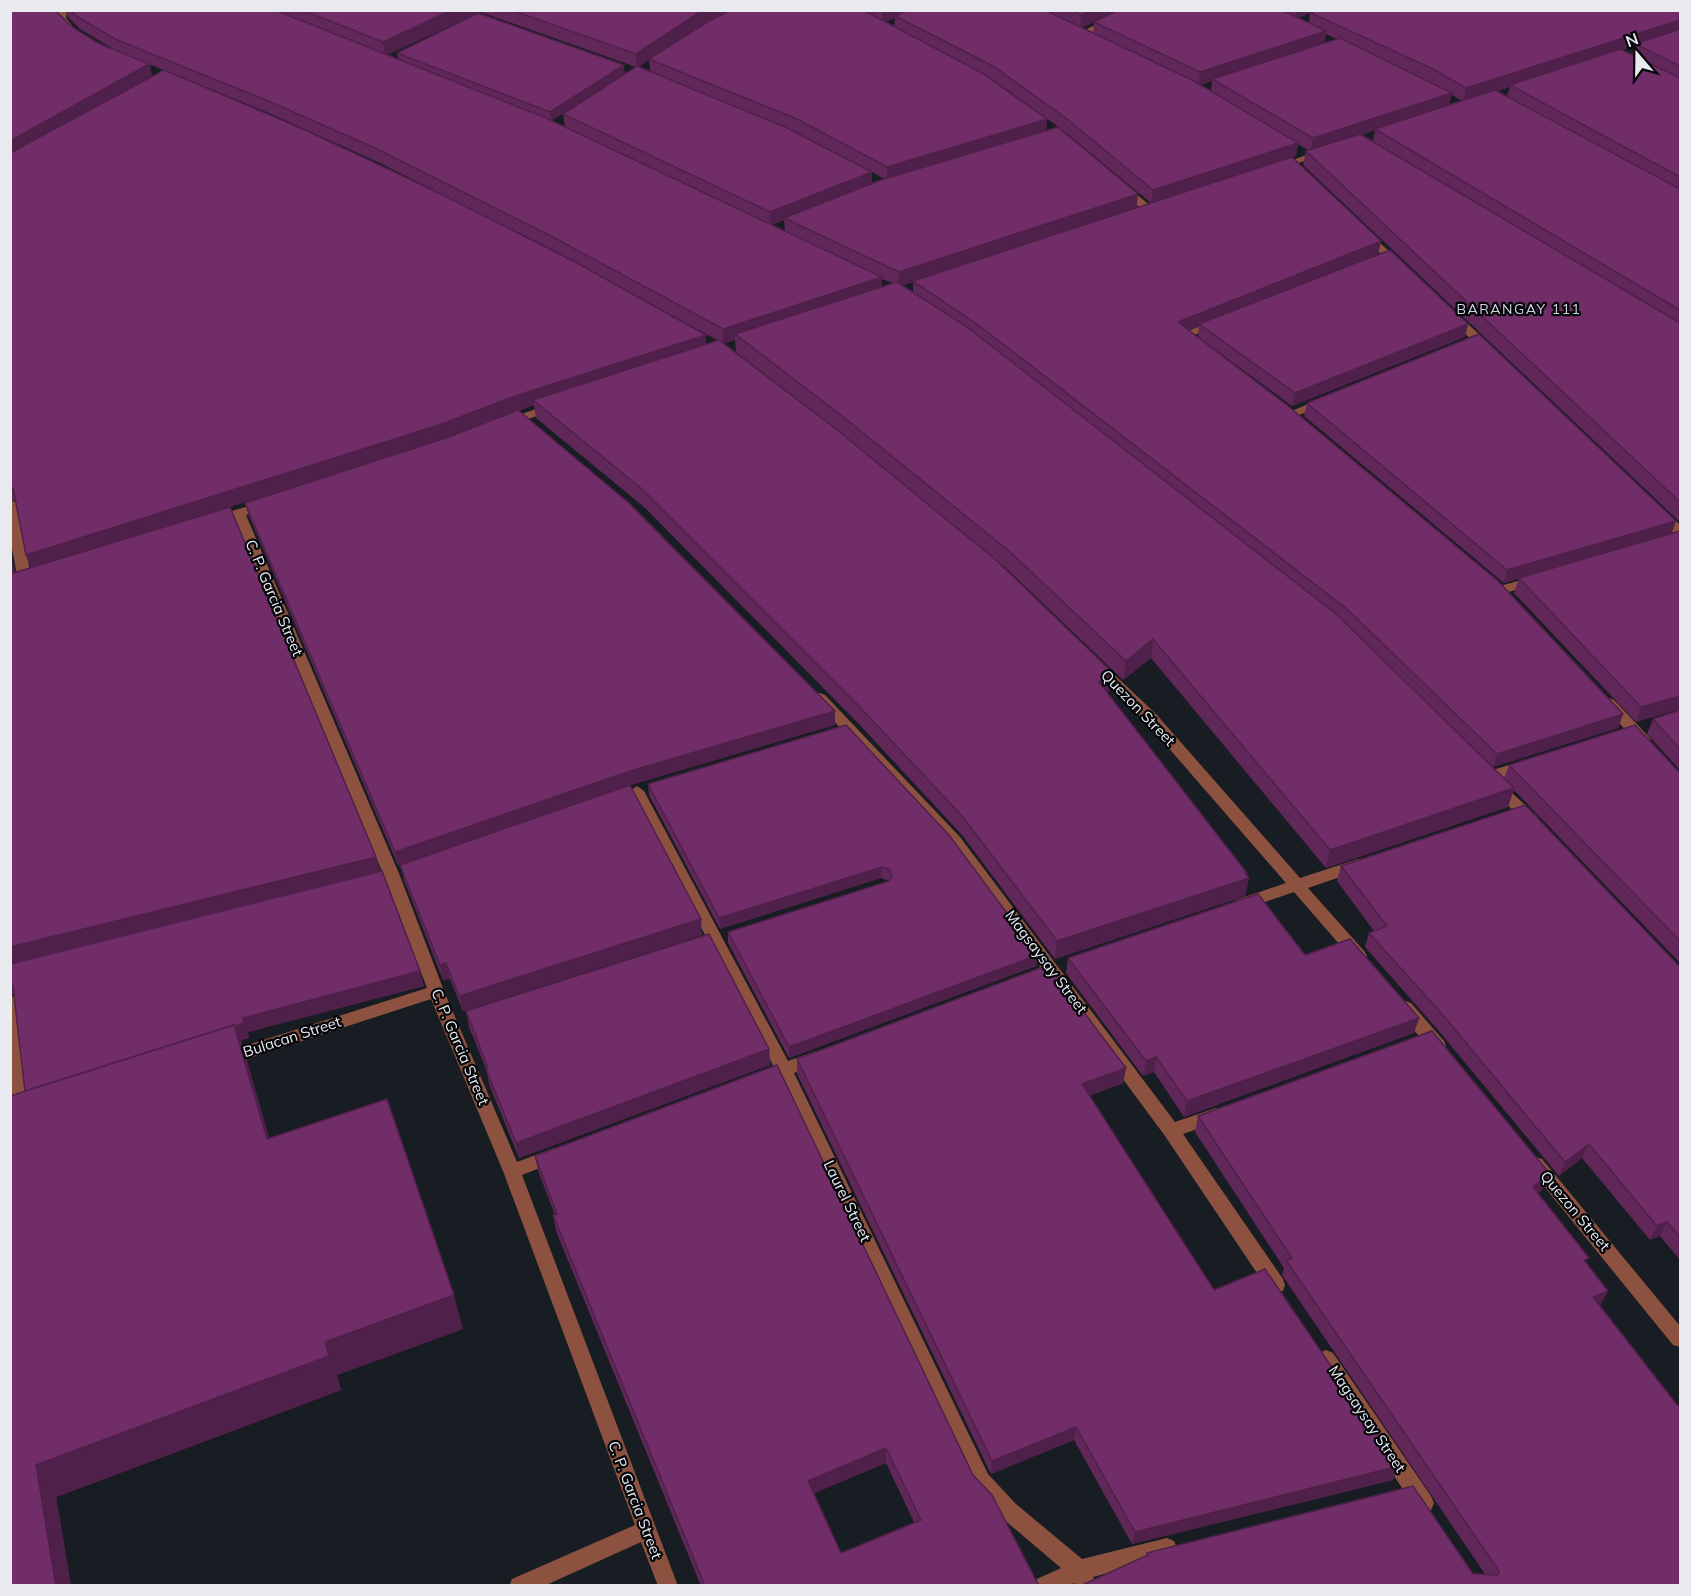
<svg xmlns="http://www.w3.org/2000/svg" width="1691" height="1596" viewBox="0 0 1691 1596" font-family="Mulish,sans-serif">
<rect width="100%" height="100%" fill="#181c23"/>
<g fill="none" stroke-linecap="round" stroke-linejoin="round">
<g fill="#8c523f" fill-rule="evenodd">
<path d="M57 10H67L66 18 78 33 76 35H70L56 18Z"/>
<path d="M1127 10H1140L1082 37 1074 35Z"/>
<path d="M1320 150 1329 152 1282 169 1273 167Z"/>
<path d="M1118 185H1126L1153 208V212H1145L1118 189Z"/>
<path d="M1365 230 1404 264V268H1396L1361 235 1360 233Z"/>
<path d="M1452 312 1456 313 1493 347V353H1485L1448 317V313Z"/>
<path d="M1218 319 1224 322 1222 324 1184 339 1178 335Z"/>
<path d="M1324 397 1328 398V404L1291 418 1285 414Z"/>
<path d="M555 402 561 406 559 409 506 426 500 422Z"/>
<path d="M10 499 16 503 32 580 25 584 18 580 10 539Z"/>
<path d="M265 501 271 505 270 508 246 515 400 876 444 991 517 1162 554 1148 560 1150 563 1155 560 1160 522 1175 678 1586H658L641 1542 544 1586H509L512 1579 635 1525 503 1171 431 999 225 1066 219 1064 217 1059 219 1054 427 988 384 876 235 519 214 525 207 521 209 518Z"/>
<path d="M1659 508 1664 509 1680 525V536L1675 535 1654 515 1653 512 1654 509Z"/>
<path d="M1536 576 1541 577 1543 580 1541 583 1501 594 1494 590 1496 587Z"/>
<path d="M1098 662 1103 664 1156 714 1300 878 1358 859 1363 861 1366 865 1363 869 1308 888 1365 952 1367 956 1365 960H1353L1294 892 1242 910 1236 908 1234 904 1236 900 1286 883 1146 722 1093 670 1091 667Z"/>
<path d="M820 693 825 695 960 837 1175 1122 1216 1108 1222 1110 1225 1115 1222 1120 1183 1134 1283 1279 1285 1285 1283 1291 1276 1293 1269 1291 1165 1136 950 845 815 701 813 698Z"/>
<path d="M1609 698 1614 700 1649 737 1651 741 1649 745H1639L1604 706 1602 703 1604 700Z"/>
<path d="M1525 760 1532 765 1530 769 1497 779 1537 816 1540 820 1537 824H1527L1490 788 1489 782 1483 781 1481 777 1483 773Z"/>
<path d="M637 786 644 791 788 1061 816 1051 822 1053 824 1058 822 1063 794 1073 988 1474 1016 1504 1082 1559 1167 1538 1174 1541 1177 1548 1174 1555 1093 1577 1097 1586H1076L1074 1583 1068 1586H1034L1037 1579 1061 1568 1002 1518 974 1488 780 1079 762 1085 756 1083 754 1078 756 1073 774 1067 630 791Z"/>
<path d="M10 996 16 997 18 1002 31 1112 28 1117 22 1119 16 1117C4 1094 10 1024 10 996Z"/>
<path d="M1405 1001 1411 1003 1444 1041 1446 1046 1444 1051 1438 1053 1432 1051 1399 1013 1397 1008 1399 1003Z"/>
<path d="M1536 1157 1542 1159 1680 1326V1347L1673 1345 1530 1169 1527 1164 1530 1159Z"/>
<path d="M1326 1350 1333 1353 1431 1496 1434 1503 1431 1510 1424 1513 1417 1510 1319 1365 1317 1359 1319 1353Z"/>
</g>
</g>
<g fill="#612759" fill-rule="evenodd">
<path d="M10 10 72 27 98 43 115 50 80 29 68 17 66 10H1680V522L1303 165 1306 151 1308 150 1298 144 1296 156 1292 158 1381 241 1378 254 1344 268 1468 324 1465 337 1292 406 1198 337 1199 326 1188 330 1623 714 1618 728 1493 767 1504 779 1509 765 1680 773V963L1514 790 1508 807 1326 868 1151 658 1123 680 1007 569 846 437 1110 690 1107 693 1249 878 1245 896 1055 959 962 835 857 722 644 507 536 418 534 405 518 411 835 711V725L630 785 702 935 463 1011 450 979 443 980 404 880 400 865 574 805 398 865 249 516 245 503 363 465 230 507 376 857 380 871 424 986 248 1032 249 1038 241 1040 242 1044 241 1045 247 1061 269 1138 463 1329 337 1375 341 1390 56 1497 71 1586H10L11 1146 25 1091 14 995 10 994V552L15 572 31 567 26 555 15 501 10 499ZM480 12 636 67 625 74 397 53 398 60 386 55ZM1310 13 1309 23 1298 18ZM895 18 894 27 885 22ZM1094 22 1093 34 1081 28ZM1326 34 1337 39 1324 43ZM1634 46 1632 55 1622 50ZM649 60 650 72 638 67ZM150 65 154 66 163 70 152 76ZM986 76 992 79 1064 131 1151 203 1136 208 1138 194 1046 131 1047 119ZM188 80 269 113 378 162 553 250 717 340 706 344V335ZM614 81 563 114 565 127 551 121ZM1212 81 1211 91 1200 85ZM1510 87 1507 96 1497 91 1502 89ZM1451 94 1462 101 1449 105ZM1375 130 1373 141 1362 135ZM872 172 884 179 872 183ZM784 220 785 231 771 225ZM882 279 892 283 882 287ZM913 282V292L903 285ZM735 340 736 352 831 425 723 343Z"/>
<path d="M1307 403 1676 521 1671 534 1680 709 1636 722 1514 593 1519 578 1556 567 1504 583 1304 416Z"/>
<path d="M1680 710V770L1647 734 1653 719Z"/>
<path d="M846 725 1036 966 789 1058 728 943V932L889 881 881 878 720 929 649 795 648 784Z"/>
<path d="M1341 866 1680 967V1260L1660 1236 1650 1240 1582 1158 1559 1176 1438 1030 1365 947 1369 933 1374 931 1337 881Z"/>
<path d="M1305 955 1419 1018 1414 1033 1184 1117 1154 1072 1143 1076 1066 973 1068 958Z"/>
<path d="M466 1011 769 1049 770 1065 519 1158 489 1084 487 1071 469 1027Z"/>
<path d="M797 1059 1126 1068 1123 1083 1089 1096 1214 1290 1393 1480 1132 1544 1074 1440 991 1474 797 1074Z"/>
<path d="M1198 1116 1550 1174 1543 1189 1538 1193 1586 1263 1600 1306 1678 1406 1680 1586 1146 1556 1147 1553 1485 1574 1282 1275 1284 1268 1195 1132Z"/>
<path d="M535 1156 973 1475 1039 1586H701L556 1231 553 1215H555L538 1171ZM886 1463 914 1522 841 1553 813 1493Z"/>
</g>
<g fill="#4f2049">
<path d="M452 10H480V12L385 56 383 42Z"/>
<path d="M703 10H736L707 21 637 68 636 54Z"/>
<path d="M882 10H914L895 16V18L882 24Z"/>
<path d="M1092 10H1120L1080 29 1081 15Z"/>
<path d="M1297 10H1317L1295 20Z"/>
<path d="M1680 20V31L1635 44 1634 46 1512 86 1510 85V87L1463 102 1466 88Z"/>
<path d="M1326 31 1324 45 1212 79V81L1198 86 1200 72Z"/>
<path d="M149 64 153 77 10 157V141Z"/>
<path d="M624 65 625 75 551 121 550 112Z"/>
<path d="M1452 93 1449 106 1375 129V130L1310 152 1313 138Z"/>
<path d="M1047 119 1046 133 887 181V167Z"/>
<path d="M1298 143 1296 156 1151 203 1153 190Z"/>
<path d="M872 172V186L784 218V220L770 226V212Z"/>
<path d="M1138 194 1136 208 899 287V272Z"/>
<path d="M1381 241 1378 254 1201 325 1199 324V326L1176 335 1178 322Z"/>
<path d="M882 277V292L735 334V340L723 344V329Z"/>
<path d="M1468 324 1465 337 1292 406 1295 393Z"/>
<path d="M706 335V349L533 400 534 405 441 440 32 570 26 555Z"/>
<path d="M1676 521 1671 534 1504 583 1507 570Z"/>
<path d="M10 552 15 575 10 578Z"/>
<path d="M1153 639 1151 658 1123 680 1126 661Z"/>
<path d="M1112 672 1110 690 1097 701 1099 682Z"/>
<path d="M1680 696V709L1636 722 1641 707Z"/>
<path d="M835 711V725L631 785 398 865 395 852 630 771Z"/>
<path d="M1623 714 1618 728 1493 767 1497 754Z"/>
<path d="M1514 788 1508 807 1326 868 1330 850Z"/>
<path d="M376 857 380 871 10 964V947Z"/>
<path d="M882 867 881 878 720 929 719 918Z"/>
<path d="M1247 873 1246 878H1249L1245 896 1055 959 1057 941Z"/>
<path d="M701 919 702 935 463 1011 459 996Z"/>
<path d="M1038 955 1036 966 789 1058V1047Z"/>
<path d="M446 963 450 979 443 980 440 965Z"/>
<path d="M420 971 424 986 248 1032 249 1038 241 1040 242 1044 241 1045 247 1061 279 1174 267 1139 33 1111 236 1026 243 1018Z"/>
<path d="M1419 1018 1414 1033 1184 1117 1187 1101Z"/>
<path d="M769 1049 770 1065 519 1158 516 1143Z"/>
<path d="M1156 1057 1154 1072 1143 1076 1146 1061Z"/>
<path d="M1126 1068 1123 1083 1080 1099 1082 1084Z"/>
<path d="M1589 1144 1582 1158 1559 1176 1565 1162Z"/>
<path d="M1550 1174 1543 1189 1526 1202 1533 1187Z"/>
<path d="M1667 1222 1660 1236 1650 1240 1657 1226Z"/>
<path d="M1608 1291 1600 1306 1593 1297Z"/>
<path d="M454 1295 463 1329 337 1375 341 1390 56 1497 71 1586H56L36 1465 325 1342Z"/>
<path d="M1076 1427 1074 1440 991 1474 992 1461Z"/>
<path d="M886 1448V1463L808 1496V1481Z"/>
<path d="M1399 1466 1393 1480 1132 1544 1135 1532Z"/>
</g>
<g fill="#712d68" stroke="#4f2049" stroke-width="1.5" fill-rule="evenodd">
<path d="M10 10H55L72 27 98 43 149 64 10 141Z"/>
<path d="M71 10H275L546 118 882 277 723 329 551 236 375 148 266 100 115 39 76 16Z"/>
<path d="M302 10H452L383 42Z"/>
<path d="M511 10H703L636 54Z"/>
<path d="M731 10H863L982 73 1047 119 887 167 797 119 649 59 707 22Z"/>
<path d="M908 10H1045L1194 81 1298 143 1153 190 1066 118 993 66 895 16Z"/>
<path d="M1070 10H1092L1081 15Z"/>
<path d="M1118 10H1282L1326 31 1200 72 1094 22Z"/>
<path d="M1316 10H1680V20L1466 88 1433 69 1311 13Z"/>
<path d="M478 13 624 65 550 112 397 53Z"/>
<path d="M1680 29V66L1635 44Z"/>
<path d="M1340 38 1452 93 1313 138 1212 79Z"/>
<path d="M1620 49 1680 78V177L1510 85Z"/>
<path d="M637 66 787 128 872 172 770 212 563 114Z"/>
<path d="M164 70 303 129 441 194 577 263 706 335 515 396 439 425 26 555 13 488 10 487V153Z"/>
<path d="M1495 90 1680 189V310L1375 129Z"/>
<path d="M1058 127 1138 194 899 272 784 218 881 180Z"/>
<path d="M1360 134 1680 323V502L1306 151Z"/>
<path d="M1292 157 1381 241 1178 322 1288 406 1498 581 1623 714 1497 754 1347 609 977 324 913 281Z"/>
<path d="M1390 250 1468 324 1295 393 1199 324Z"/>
<path d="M897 282 967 327 1335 613 1514 788 1330 850 1153 639 1126 661 1009 551 846 419 735 334Z"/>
<path d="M1479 334 1676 521 1507 570 1307 403Z"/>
<path d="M719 340 836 429 996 560 1112 672 1099 682 1247 873H1245L1249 878 1057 941 963 817 857 704 642 489 533 400Z"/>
<path d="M518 410 629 503 835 711 630 771 395 852 245 503 449 437Z"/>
<path d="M230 507 376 857 10 947V574Z"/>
<path d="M1680 531V696L1641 707 1519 578Z"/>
<path d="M1680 710V749L1653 719Z"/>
<path d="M846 725 949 835 1038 955 789 1047 728 932 889 881 892 876 890 870 882 867 719 918 648 784Z"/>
<path d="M1635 725 1680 773V941L1509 765Z"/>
<path d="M630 785 701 919 459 996 446 963 440 965 400 865Z"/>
<path d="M1525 805 1680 967V1237L1667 1222 1657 1226 1589 1144 1565 1162 1443 1015 1369 933 1387 926 1341 866Z"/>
<path d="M382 871 420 971 243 1018 244 1023 236 1026 237 1030H236L234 1025 25 1091 13 987 10 982V964Z"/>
<path d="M1258 894 1305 955 1350 939 1419 1018 1187 1101 1156 1057 1146 1061 1068 958Z"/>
<path d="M709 934 769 1049 516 1143 486 1069 488 1068 466 1011Z"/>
<path d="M1048 965 1126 1068 1082 1084 1214 1290 1265 1269 1399 1466 1135 1532 1076 1427 992 1461 797 1059Z"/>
<path d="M234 1025 267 1139 387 1099 454 1295 325 1342 329 1356 36 1465 56 1586H10V1146H11L10 1142V1096Z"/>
<path d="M1432 1031 1550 1174 1533 1187 1589 1258 1584 1260 1608 1291 1593 1297 1678 1406 1680 1405V1586H1080L1148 1555 1147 1553 1413 1486 1473 1574 1497 1575 1499 1571 1286 1260 1292 1258 1198 1116Z"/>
<path d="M777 1065 973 1475 992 1495 1039 1586H705L553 1215 557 1214 535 1156ZM886 1448 921 1520 841 1553 808 1481Z"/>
</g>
<g text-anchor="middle" stroke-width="4.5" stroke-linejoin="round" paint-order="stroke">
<g font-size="14" letter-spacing="1.5" fill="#ced3de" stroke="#050609">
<text x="1519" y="314">BARANGAY 111</text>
</g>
<g font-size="15" fill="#e8eaf0" stroke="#050609">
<text transform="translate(274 598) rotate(67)" y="5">C. P. Garcia Street</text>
<text transform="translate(1138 708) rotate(46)" y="5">Quezon Street</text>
<text transform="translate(1046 962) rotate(53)" y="5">Magsaysay Street</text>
<text transform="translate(292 1037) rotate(-18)" y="5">Bulacan Street</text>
<text transform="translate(460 1047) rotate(67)" y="5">C. P. Garcia Street</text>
<text transform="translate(847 1201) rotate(64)" y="5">Laurel Street</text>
<text transform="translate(1575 1211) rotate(50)" y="5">Quezon Street</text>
<text transform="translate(1367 1419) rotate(56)" y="5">Magsaysay Street</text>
<text transform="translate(635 1500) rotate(69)" y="5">C. P. Garcia Street</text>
</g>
</g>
<rect width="1691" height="1596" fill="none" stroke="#e8eaf0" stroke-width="24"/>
<g transform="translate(1637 54) rotate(340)" stroke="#050609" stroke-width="4.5" paint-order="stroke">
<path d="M0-4.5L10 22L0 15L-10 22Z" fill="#e8eaf0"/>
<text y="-9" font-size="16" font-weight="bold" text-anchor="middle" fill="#e8eaf0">N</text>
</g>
</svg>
